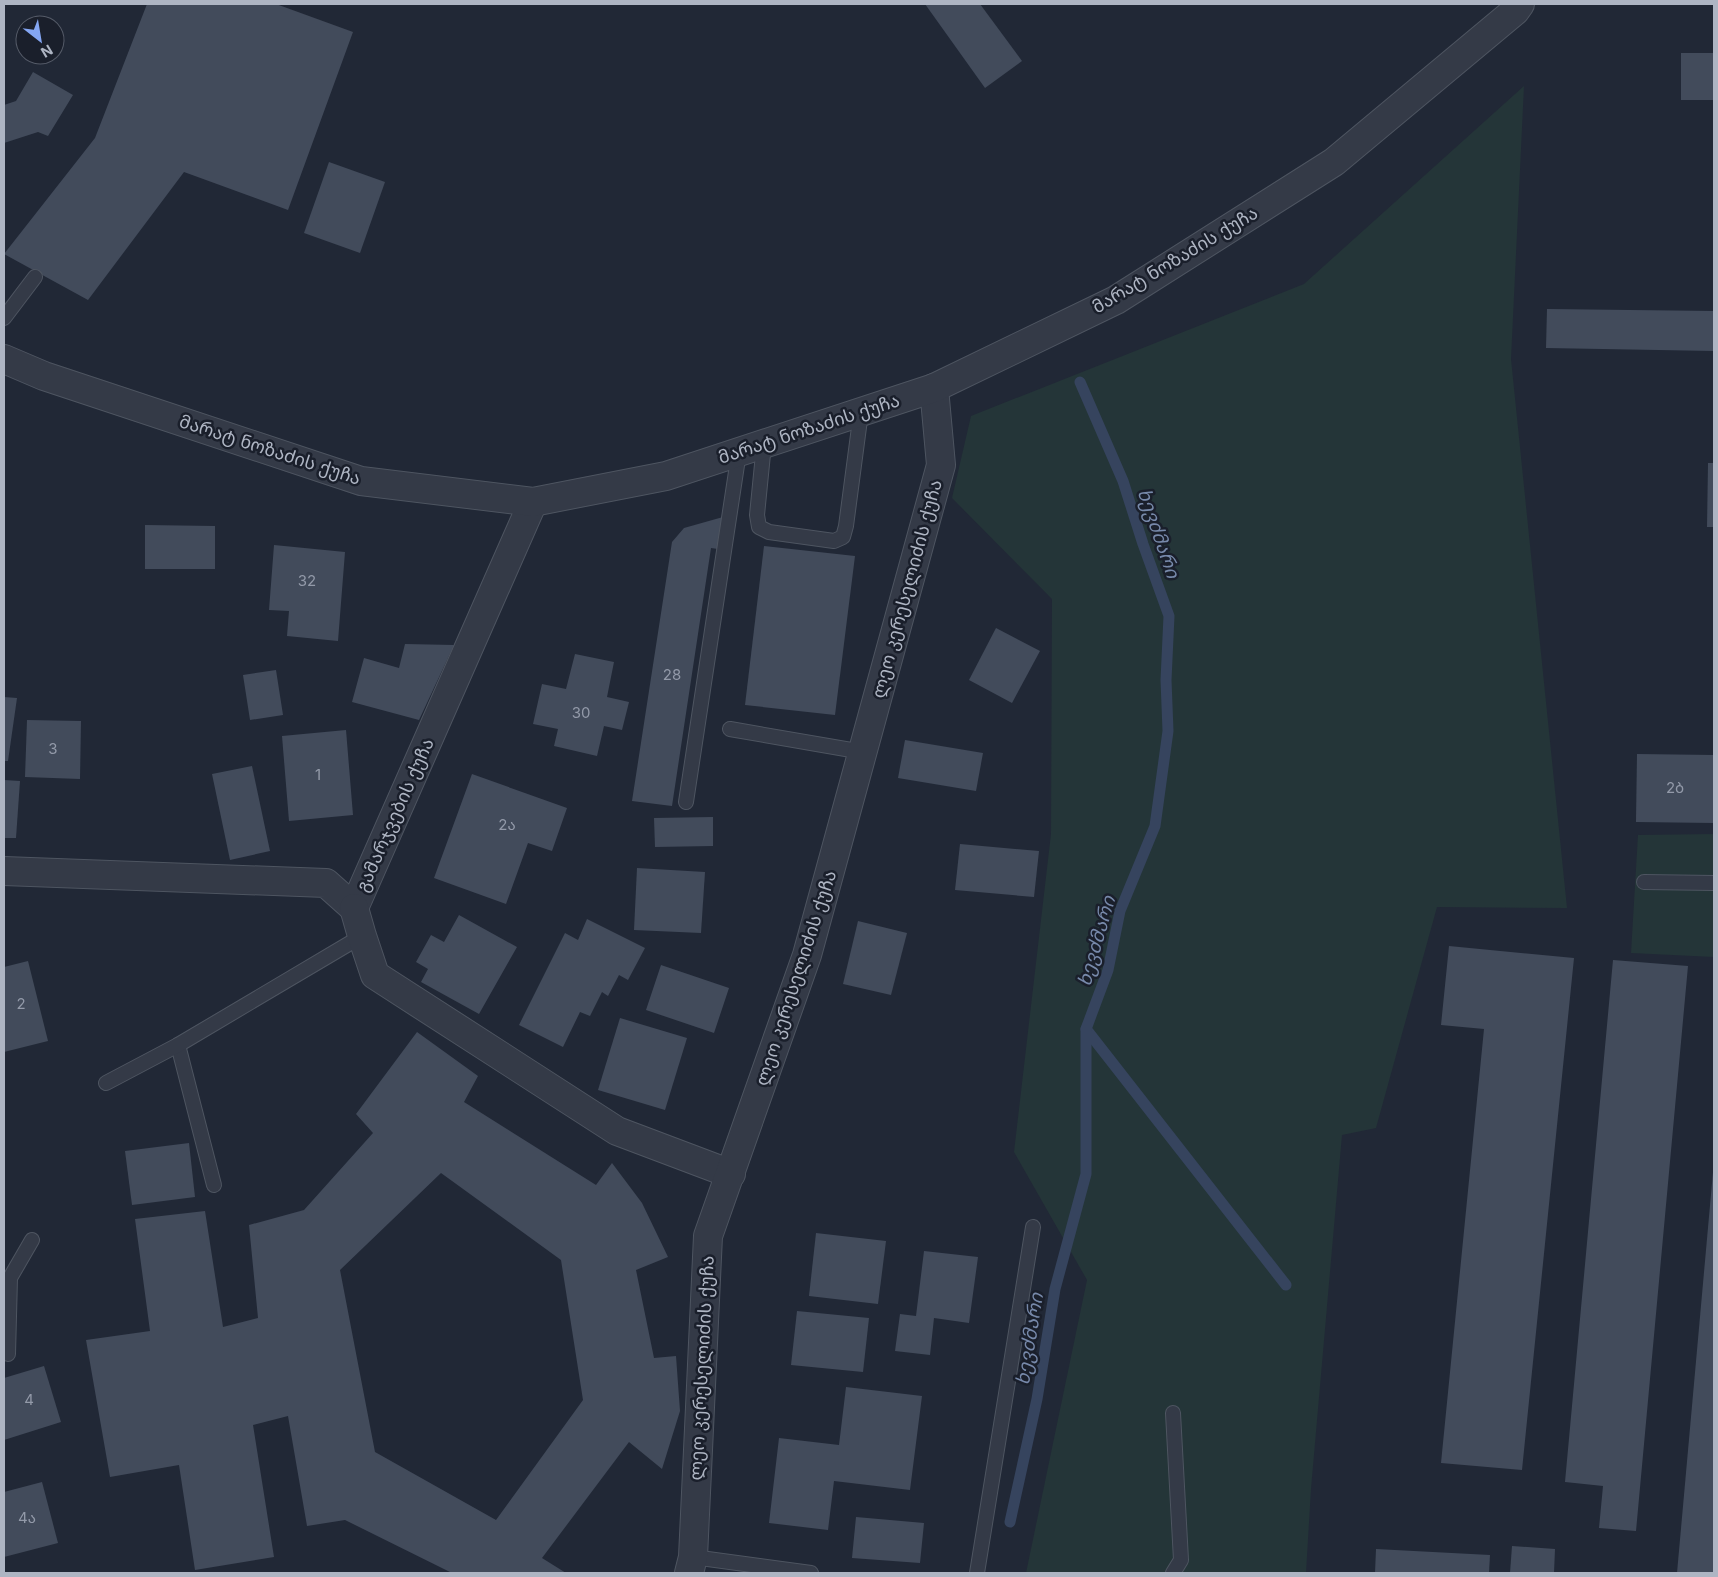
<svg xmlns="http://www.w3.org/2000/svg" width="1718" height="1577" viewBox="0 0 1718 1577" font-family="Inter,'Noto Sans Georgian',sans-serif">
<rect width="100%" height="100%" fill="#212836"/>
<g fill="#243538">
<path d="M1524 86 1511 359 1567 908 1437 907 1376 1128 1342 1135 1311 1489 1306 1573H1026L1087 1280 1014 1152 1051 834 1052 599 952 498 971 416 1304 284Z"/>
<path d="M1714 834V957L1631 953 1638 835Z"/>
</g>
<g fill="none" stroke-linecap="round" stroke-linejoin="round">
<g stroke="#36445e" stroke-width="11">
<path d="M1086 1029 1286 1285"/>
<path d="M1010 1522 1037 1399 1055 1289 1086 1174V1029L1108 970 1120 911 1155 826 1168 731 1166 680 1169 616 1143 544 1123 481 1080 382"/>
</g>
</g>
<g fill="#424b5b" fill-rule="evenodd">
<path d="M147 4H276L353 32 288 210 184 172 88 300 4 254 95 138Z"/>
<path d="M925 4H980L1022 61 985 88Z"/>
<rect x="1681" y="53" width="33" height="47"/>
<path d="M33 72 73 95 48 136 38 132 4 143V105L16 101Z"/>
<path d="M329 162 385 182 360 253 304 233Z"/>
<path d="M1547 309 1714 311V351L1546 348Z"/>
<path d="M1708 463H1714V527H1707Z"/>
<path d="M723 517 718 549 711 548 672 806 632 801 672 542 684 528Z"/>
<path d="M145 525 215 526V569H145Z"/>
<path d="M274 545 345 552 338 641 287 636 289 611 269 610Z"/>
<path d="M764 546 855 556 835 715 745 705Z"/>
<path d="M996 628 1040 651 1012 703 969 680Z"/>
<path d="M405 644 454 645 419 720 352 702 364 658 399 668Z"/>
<path d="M575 654 614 662 607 697 629 702 622 730 604 726 597 756 554 746 558 729 533 724 542 684 566 689Z"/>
<path d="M276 670 283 715 250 720 243 675Z"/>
<path d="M4 697 17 698 8 761H4Z"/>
<path d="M27 720 81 721 80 779 25 777Z"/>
<path d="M346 730 353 815 289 821 282 736Z"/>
<path d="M905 740 983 753 976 791 898 778Z"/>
<path d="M1637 754 1714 755V823L1636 822Z"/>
<path d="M252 766 270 851 230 860 212 774Z"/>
<path d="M472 774 567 808 552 851 528 843 506 904 434 878Z"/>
<path d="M4 780 20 781 16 838H4Z"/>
<path d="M713 817V846L655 847 654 818Z"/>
<path d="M960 844 1039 851 1034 897 955 890Z"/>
<path d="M637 868 705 872 701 933 634 930Z"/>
<path d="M459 915 517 947 479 1014 421 982 428 969 416 962 431 935 444 942Z"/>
<path d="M587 919 645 948 628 980 619 975 608 996 602 992 590 1016 580 1012 563 1047 519 1025 565 933 578 940Z"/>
<path d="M858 921 907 933 891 995 843 984Z"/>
<path d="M1449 946 1574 958 1522 1470 1441 1463 1484 1029 1441 1025Z"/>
<path d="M1613 960 1688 966 1636 1531 1599 1528 1603 1486 1565 1482Z"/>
<path d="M28 961 48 1041 4 1052V967Z"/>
<path d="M661 965 729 988 714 1033 646 1010Z"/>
<path d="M620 1018 687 1038 665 1110 598 1090Z"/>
<path d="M417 1032 478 1076 464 1102 596 1185 612 1163 642 1203 668 1257 636 1270 654 1358 676 1356 680 1411 662 1469 629 1442 542 1558 566 1573H452L345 1520 307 1526 288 1416 253 1425 274 1557 195 1570 179 1465 110 1477 86 1340 150 1331 135 1219 205 1211 223 1327 258 1318 249 1225 304 1210 373 1133 356 1114ZM441 1173 561 1260 583 1400 496 1520 375 1452 340 1270Z"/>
<path d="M189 1143 195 1197 132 1205 125 1151Z"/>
<path d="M1713 1172H1714V1573H1677Z"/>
<path d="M816 1233 886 1241 878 1304 809 1296Z"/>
<path d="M924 1251 978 1257 969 1323 934 1318 930 1355 895 1351 900 1314 916 1316Z"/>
<path d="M797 1311 869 1318 863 1372 791 1365Z"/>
<path d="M44 1366 61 1422 4 1440V1378Z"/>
<path d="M846 1387 922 1396 910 1490 834 1481 828 1530 769 1523 779 1438 839 1445Z"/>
<path d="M42 1482 58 1543 4 1557V1492Z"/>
<path d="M856 1517 924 1523 920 1563 852 1558Z"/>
<path d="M1512 1546 1555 1549 1554 1573H1510Z"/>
<path d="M1376 1549 1490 1555 1489 1573H1375Z"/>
</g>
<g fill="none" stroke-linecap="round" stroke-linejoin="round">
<defs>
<g id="service">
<path d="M4 318 35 277"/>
<path d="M764 444 757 515 759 527 769 532 834 541 843 537 846 526 861 412"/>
<path d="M730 729 863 752"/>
<path d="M686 802 739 452"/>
<path d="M1644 882 1714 883"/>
<path d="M178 1045 214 1185"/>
<path d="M106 1083 178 1045 362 936"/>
<path d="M8 1354 10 1278 32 1240"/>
<path d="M693 1557 811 1573"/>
<path d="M977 1573 1033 1227"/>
<path d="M1173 1573 1181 1560 1173 1413"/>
</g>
<g id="minor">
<path d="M4 871 326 883 354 908 533 502"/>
<path d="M354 908 362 936 375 975 617 1131 731 1174"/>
<path d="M689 1573 693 1557 708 1236 807 955 941 465 934 388"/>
</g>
<path id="tertiary" d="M4 359 44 376 361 481 533 502 666 476 934 388 1116 300 1334 162 1515 11 1520 4"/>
</defs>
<use href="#service" stroke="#4e5561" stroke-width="16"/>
<use href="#minor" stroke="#4e5561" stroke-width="30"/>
<use href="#tertiary" stroke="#4e5561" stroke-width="30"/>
<use href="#service" stroke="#343a47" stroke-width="14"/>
<use href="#minor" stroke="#343a47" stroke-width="28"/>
<use href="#tertiary" stroke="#343a47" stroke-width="28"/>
</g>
<g text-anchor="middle" stroke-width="5" stroke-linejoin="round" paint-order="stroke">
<g font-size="15" fill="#939aa9">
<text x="307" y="586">32</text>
<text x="672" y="680">28</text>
<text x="581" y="718">30</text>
<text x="53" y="754">3</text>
<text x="318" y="780">1</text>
<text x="1675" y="793">2ბ</text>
<text x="507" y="830">2ა</text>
<text x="21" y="1009">2</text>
<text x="29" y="1405">4</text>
<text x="27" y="1523">4ა</text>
</g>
<g font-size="18" fill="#aeb5c3" stroke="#1a1f2b">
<text transform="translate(1175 260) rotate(-31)" y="6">მარატ ნოზაძის ქუჩა</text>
<text transform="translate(809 429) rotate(-18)" y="6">მარატ ნოზაძის ქუჩა</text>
<text transform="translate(270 450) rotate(18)" y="6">მარატ ნოზაძის ქუჩა</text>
<text transform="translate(907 589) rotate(-75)" y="6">ლეო კერესელიძის ქუჩა</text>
<text transform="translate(395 815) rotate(-66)" y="6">გამარჯვების ქუჩა</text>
<text transform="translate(796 978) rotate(-72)" y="6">ლეო კერესელიძის ქუჩა</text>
<text transform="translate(702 1368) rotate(-87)" y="6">ლეო კერესელიძის ქუჩა</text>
</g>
<g font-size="19" font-style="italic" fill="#7789aa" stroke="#1a1f2b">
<text transform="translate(1159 533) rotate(71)" y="7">ხევძმარი</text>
<text transform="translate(1096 941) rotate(-74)" y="7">ხევძმარი</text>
<text transform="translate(1029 1339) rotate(-81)" y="7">ხევძმარი</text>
</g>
</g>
<rect width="1718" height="1577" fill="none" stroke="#aeb5c3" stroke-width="10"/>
<g transform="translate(40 40) rotate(149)"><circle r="24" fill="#1a1f2b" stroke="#555b68"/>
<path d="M0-4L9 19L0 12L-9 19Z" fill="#84a6f3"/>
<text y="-8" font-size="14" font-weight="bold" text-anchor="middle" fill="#aeb5c3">N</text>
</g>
</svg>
